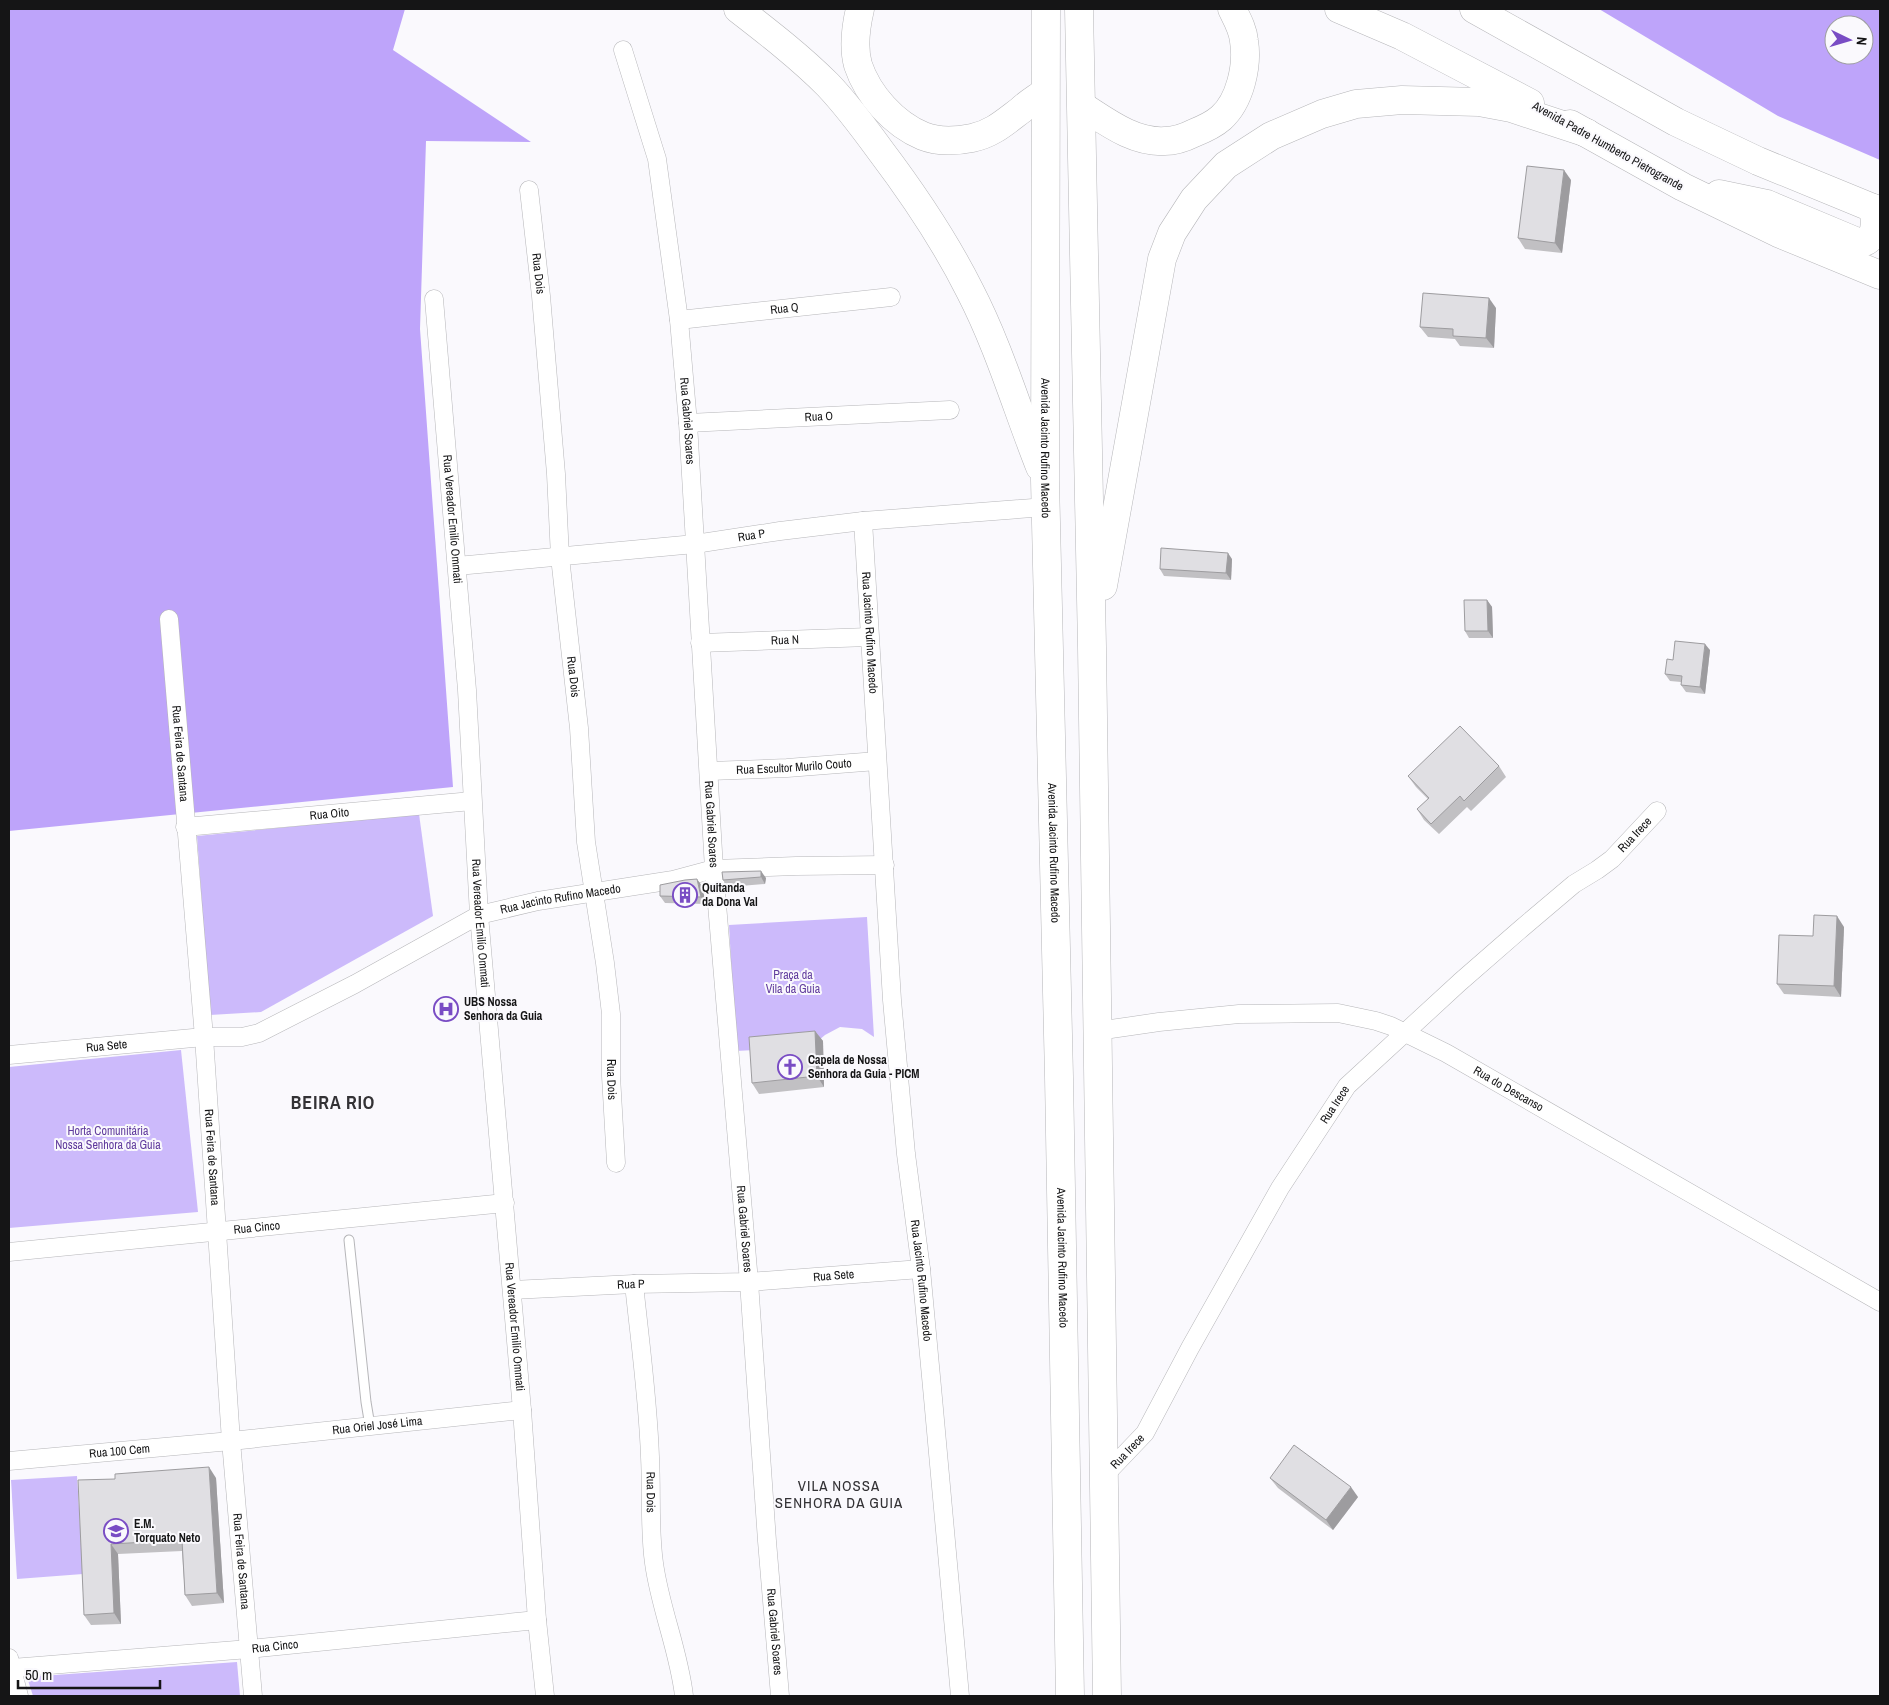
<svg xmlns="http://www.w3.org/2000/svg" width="1889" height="1705" viewBox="0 0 1889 1705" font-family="'Archivo Narrow',sans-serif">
<rect width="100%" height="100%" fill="#faf9fd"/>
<g fill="#ccbafb">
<path d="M419 814 433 916 261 1012 210 1015 197 836Z"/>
<path d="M867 917 874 1037 862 1029 840 1027 825 1035 811 1047 736 1051 729 925Z"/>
<path d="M181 1050 198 1212 9 1228V1067Z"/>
<path d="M77 1476 83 1574 17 1579 11 1480Z"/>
<path d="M237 1662 240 1696H33L27 1677Z"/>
</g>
<g fill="#bea4fa" fill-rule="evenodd">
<path d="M9 9H405L393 50 531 142 426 141 420 329 453 787 9 831Z"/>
<path d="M1599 9H1880V160L1778 116ZM1834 25H1864V55H1834Z"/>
</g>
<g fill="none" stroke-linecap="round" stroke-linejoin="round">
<defs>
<path id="service" d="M349 1240 366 1402 370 1426"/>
<g id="minor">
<path id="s1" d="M623 50 657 159 679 320 688 423 714 869 749 1282 767 1541 780 1696"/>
<path id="s2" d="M529 190 541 296 556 474 560 557 579 728 586 842 605 963 611 1014V1076L616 1163"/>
<path id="s3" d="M434 299 467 690 479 915 522 1410 537 1620 545 1696"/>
<path id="s4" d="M679 320 891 297"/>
<path id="s5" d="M688 423 950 410"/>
<path id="s6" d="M863 521 892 1000 906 1154 921 1269 933 1398 960 1696"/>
<path id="s7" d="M457 566 695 544 780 531 863 521 1046 507"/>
<path id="s8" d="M169 619 204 1037 231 1441 253 1696"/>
<path id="s9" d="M700 643 869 637"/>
<path id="s10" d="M710 771 787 768 877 761"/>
<path id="s11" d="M185 827 472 801"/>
<path id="s12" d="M1097 1031 1159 1022 1239 1014 1338 1013 1376 1021 1391 1026 1446 1053 1880 1302"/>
<path id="s13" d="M9 1055 204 1037H242L259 1033 355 984 479 915 538 901 673 880 714 869 796 866 885 865"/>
<path id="s14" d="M9 1252 505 1203"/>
<path id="s15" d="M634 1284C640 1342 648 1399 650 1457 652 1493 649 1528 654 1563 660 1608 679 1651 684 1696"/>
<path id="s16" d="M512 1290 634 1284 749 1282 921 1269"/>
<path id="s17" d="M9 1461 231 1441 522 1410"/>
<path id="s18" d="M1104 1476 1145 1433 1190 1348 1280 1188 1347 1086 1460 982 1522 928 1574 884 1597 870 1612 859 1657 811"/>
<path d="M9 1658 19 1696"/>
<path id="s19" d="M12 1668 249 1649 537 1620"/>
</g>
<g id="primary">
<path d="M738 9C769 33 800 57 828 85 847 105 864 128 880 150 914 195 945 241 970 291 999 347 1017 409 1040 467"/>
<path d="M860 9C856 26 853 47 858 65 868 95 894 124 923 136 938 142 957 141 972 138 992 134 1005 122 1021 110 1028 103 1037 98 1045 92"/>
<path id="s20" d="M1046 9 1045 480 1059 1077 1070 1696"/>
<path d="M1079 9 1092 647 1107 1696"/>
<path d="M1339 9 1402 36 1530 103"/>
<path d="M1474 9 1676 122 1758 161 1880 211"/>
<path d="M1082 106C1107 122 1134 143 1165 141 1175 141 1186 137 1194 133 1204 129 1213 125 1221 118 1240 101 1248 66 1244 41 1243 29 1237 19 1232 9"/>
<path d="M1570 124 1683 187 1778 233 1880 275"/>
<path d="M1719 194 1767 204 1860 243C1877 241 1876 221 1873 208"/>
<path d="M1103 586 1162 259 1172 233 1194 199 1226 165 1271 136 1322 114 1356 104 1402 100 1479 102 1511 108 1587 133"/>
</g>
</defs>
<use href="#service" stroke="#b6b6b9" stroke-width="11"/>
<use href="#minor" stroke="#b6b6b9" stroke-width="19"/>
<use href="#primary" stroke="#b6b6b9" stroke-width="29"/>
<use href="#service" stroke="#fff" stroke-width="9"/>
<use href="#minor" stroke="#fff" stroke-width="18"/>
<use href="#primary" stroke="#fff" stroke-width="28"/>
</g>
<g fill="#c1c0c3">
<path d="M1571 180 1562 253 1525 249 1518 238Z"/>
<path d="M1496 308 1494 348 1460 346 1455 339 1428 337 1420 327Z"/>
<path d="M1232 559 1231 580 1164 576 1160 569Z"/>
<path d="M1487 600 1492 607 1493 638H1469L1465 631Z"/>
<path d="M1710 650 1705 694 1686 692 1681 685V682L1670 681 1665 674 1673 660Z"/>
<path d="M1499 766 1506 777 1471 811 1467 807 1439 834 1424 820 1417 809 1428 799 1416 787 1408 776Z"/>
<path d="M722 872 766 878 765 884 728 887 723 880Z"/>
<path d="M702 886 706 904 665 903 660 896Z"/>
<path d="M1844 927 1841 997 1784 994 1777 984 1813 936Z"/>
<path d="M815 1031 823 1041 824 1087 759 1094 752 1083Z"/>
<path d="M216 1478 224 1603 192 1606 185 1595 182 1551 118 1554 121 1624 91 1625 84 1615 78 1480Z"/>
<path d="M1270 1478 1358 1497 1333 1530 1278 1488Z"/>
</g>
<g fill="#9d9c9f">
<path d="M1564 170 1571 180 1562 253 1555 243Z"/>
<path d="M1489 298 1496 308 1494 348 1486 338Z"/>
<path d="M1228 553 1232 559 1231 580 1226 573Z"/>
<path d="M1487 600 1492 607 1493 638 1488 631Z"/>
<path d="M1705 644 1710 650 1705 694 1700 687Z"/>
<path d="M761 871 766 878 765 884 761 877Z"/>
<path d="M697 879 702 886 706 904 701 897Z"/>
<path d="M1837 916 1844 927 1841 997 1834 986Z"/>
<path d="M815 1031 823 1041 824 1087 817 1076Z"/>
<path d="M209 1467 216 1478 224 1603 217 1593Z"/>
<path d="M1351 1487 1358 1497 1333 1530 1326 1520Z"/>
<path d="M111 1544 118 1554 121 1624 114 1613Z"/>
</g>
<g fill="#e0dfe3" stroke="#9d9c9f">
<path d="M1527 166 1564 170 1555 243 1518 238Z"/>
<path d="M1423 293 1489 298 1486 338 1453 336V329L1420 327Z"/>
<path d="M1161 548 1228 553 1226 573 1160 569Z"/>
<path d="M1464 600H1487L1488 631H1465Z"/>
<path d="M1675 641 1705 644 1700 687 1681 685 1682 676 1665 674 1667 659 1673 660Z"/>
<path d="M1460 726 1499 766 1464 801 1460 796 1431 824 1417 809 1429 798 1408 776Z"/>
<path d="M761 871V877L723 880 722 872Z"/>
<path d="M697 879 701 897 660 896V885L685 880Z"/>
<path d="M1814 915 1837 916 1834 986 1777 984 1779 935 1813 936Z"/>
<path d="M815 1031 817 1076 752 1083 749 1037Z"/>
<path d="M1294 1445 1351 1487 1326 1520 1270 1478Z"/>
<path d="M209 1467 217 1593 185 1595 182 1540 111 1544 114 1613 84 1615 78 1480 115 1479V1474Z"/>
</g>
<defs>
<symbol id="building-ring" viewBox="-11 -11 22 22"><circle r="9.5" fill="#faf9fd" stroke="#794cc4" stroke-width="1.5"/><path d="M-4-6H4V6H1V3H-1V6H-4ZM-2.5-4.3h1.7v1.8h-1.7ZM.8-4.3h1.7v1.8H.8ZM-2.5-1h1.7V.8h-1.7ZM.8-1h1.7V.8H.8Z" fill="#794cc4"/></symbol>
<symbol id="hospital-ring" viewBox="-11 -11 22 22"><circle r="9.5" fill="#faf9fd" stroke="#794cc4" stroke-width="1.5"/><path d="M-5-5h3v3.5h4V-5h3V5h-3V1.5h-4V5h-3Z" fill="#794cc4"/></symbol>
<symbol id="church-ring" viewBox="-11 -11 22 22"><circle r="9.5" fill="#faf9fd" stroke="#794cc4" stroke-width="1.5"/><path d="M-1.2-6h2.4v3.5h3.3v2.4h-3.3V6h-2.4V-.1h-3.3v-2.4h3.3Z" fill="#794cc4"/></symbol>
<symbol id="school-ring" viewBox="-11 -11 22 22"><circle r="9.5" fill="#faf9fd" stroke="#794cc4" stroke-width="1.5"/><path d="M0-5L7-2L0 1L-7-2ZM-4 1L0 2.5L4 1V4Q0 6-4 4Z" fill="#794cc4"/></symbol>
</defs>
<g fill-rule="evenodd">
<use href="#building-ring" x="671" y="881" width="28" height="28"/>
<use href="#hospital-ring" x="432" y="995" width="28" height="28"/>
<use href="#church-ring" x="776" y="1053" width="28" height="28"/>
<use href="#school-ring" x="102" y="1517" width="28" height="28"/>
</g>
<g text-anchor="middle" stroke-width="4" stroke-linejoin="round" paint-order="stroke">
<g font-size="12" fill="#151516" stroke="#faf9fd">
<text transform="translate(1608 146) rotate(29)" y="4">Avenida Padre Humberto Pietrogrande</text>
<text dy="4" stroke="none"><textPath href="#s2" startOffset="84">Rua Dois</textPath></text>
<text dy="4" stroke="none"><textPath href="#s4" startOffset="106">Rua Q</textPath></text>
<text dy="4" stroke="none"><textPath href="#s5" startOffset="131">Rua O</textPath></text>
<text dy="4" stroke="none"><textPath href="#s1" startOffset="378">Rua Gabriel Soares</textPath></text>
<text dy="4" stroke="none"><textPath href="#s20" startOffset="439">Avenida Jacinto Rufino Macedo</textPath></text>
<text dy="4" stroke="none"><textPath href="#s3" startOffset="221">Rua Vereador Emilío Ommati</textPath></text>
<text dy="4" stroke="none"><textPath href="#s7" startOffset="296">Rua P</textPath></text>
<text dy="4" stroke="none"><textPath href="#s6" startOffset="112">Rua Jacinto Rufino Macedo</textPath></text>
<text dy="4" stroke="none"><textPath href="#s9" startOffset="85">Rua N</textPath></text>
<text dy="4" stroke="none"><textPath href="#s2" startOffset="489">Rua Dois</textPath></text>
<text dy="4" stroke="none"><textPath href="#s8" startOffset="135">Rua Feira de Santana</textPath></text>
<text dy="4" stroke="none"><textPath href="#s10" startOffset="84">Rua Escultor Murilo Couto</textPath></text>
<text dy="4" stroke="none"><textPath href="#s11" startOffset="145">Rua Oito</textPath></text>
<text dy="4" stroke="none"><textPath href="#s1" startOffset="782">Rua Gabriel Soares</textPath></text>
<text dy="4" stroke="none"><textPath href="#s18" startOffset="844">Rua Irece</textPath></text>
<text dy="4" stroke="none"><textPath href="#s20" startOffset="844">Avenida Jacinto Rufino Macedo</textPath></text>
<text dy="4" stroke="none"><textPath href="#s13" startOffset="584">Rua Jacinto Rufino Macedo</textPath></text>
<text dy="4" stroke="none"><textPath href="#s3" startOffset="626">Rua Vereador Emilío Ommati</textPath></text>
<text dy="4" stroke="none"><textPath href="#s13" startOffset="98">Rua Sete</textPath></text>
<text dy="4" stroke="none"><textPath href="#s2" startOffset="894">Rua Dois</textPath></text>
<text dy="4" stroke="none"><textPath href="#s12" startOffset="430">Rua do Descanso</textPath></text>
<text dy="4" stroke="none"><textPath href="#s18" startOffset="439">Rua Irece</textPath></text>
<text dy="4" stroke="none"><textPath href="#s8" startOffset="540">Rua Feira de Santana</textPath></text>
<text dy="4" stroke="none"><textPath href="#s14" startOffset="249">Rua Cinco</textPath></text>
<text dy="4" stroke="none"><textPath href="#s1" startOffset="1188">Rua Gabriel Soares</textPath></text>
<text dy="4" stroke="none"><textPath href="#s20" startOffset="1249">Avenida Jacinto Rufino Macedo</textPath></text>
<text dy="4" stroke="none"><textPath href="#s16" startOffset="322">Rua Sete</textPath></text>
<text dy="4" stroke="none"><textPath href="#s6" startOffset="762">Rua Jacinto Rufino Macedo</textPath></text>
<text dy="4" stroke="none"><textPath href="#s16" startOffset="119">Rua P</textPath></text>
<text dy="4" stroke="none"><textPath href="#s3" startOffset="1031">Rua Vereador Emilío Ommati</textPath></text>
<text dy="4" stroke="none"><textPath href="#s17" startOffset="370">Rua Oriel José Lima</textPath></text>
<text dy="4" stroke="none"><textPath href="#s17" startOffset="111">Rua 100 Cem</textPath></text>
<text dy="4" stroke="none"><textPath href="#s18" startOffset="34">Rua Irece</textPath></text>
<text dy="4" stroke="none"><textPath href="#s15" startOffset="209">Rua Dois</textPath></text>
<text dy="4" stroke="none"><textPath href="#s8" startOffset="945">Rua Feira de Santana</textPath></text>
<text dy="4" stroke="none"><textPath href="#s1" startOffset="1592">Rua Gabriel Soares</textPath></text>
<text dy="4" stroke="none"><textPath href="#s19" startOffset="264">Rua Cinco</textPath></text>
</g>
<g font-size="12" font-weight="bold" fill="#151516" stroke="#faf9fd" text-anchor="start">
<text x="702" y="892">Quitanda<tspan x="702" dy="14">da Dona Val</tspan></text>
<text x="464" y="1006">UBS Nossa<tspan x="464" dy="14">Senhora da Guia</tspan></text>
<text x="808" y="1064">Capela de Nossa<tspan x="808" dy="14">Senhora da Guia - PICM</tspan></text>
<text x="134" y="1528">E.M.<tspan x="134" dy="14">Torquato Neto</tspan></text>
</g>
<g font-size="12" fill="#603b9d" stroke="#faf9fd">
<text x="793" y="979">Praça da<tspan x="793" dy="14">Vila da Guia</tspan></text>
<text x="108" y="1135">Horta Comunitária<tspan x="108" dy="14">Nossa Senhora da Guia</tspan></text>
</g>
<g font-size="15" letter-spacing="1" fill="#333235" stroke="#faf9fd">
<text x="839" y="1491">VILA NOSSA<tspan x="839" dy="17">SENHORA DA GUIA</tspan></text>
</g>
<g font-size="18" font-weight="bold" letter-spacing="1" fill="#333235" stroke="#faf9fd">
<text x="333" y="1109">BEIRA RIO</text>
</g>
</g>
<rect width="1889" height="1705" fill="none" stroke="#151516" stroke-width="20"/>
<g transform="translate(1849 40) rotate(95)"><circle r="24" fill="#faf9fd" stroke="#9e9ea1"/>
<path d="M0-4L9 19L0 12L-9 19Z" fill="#794cc4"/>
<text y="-8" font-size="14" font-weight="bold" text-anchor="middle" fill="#151516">N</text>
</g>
<path d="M18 1680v8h142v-8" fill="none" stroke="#151516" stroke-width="2.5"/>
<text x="25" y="1680" font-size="15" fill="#151516" stroke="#faf9fd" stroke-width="4" paint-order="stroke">50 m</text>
</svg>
